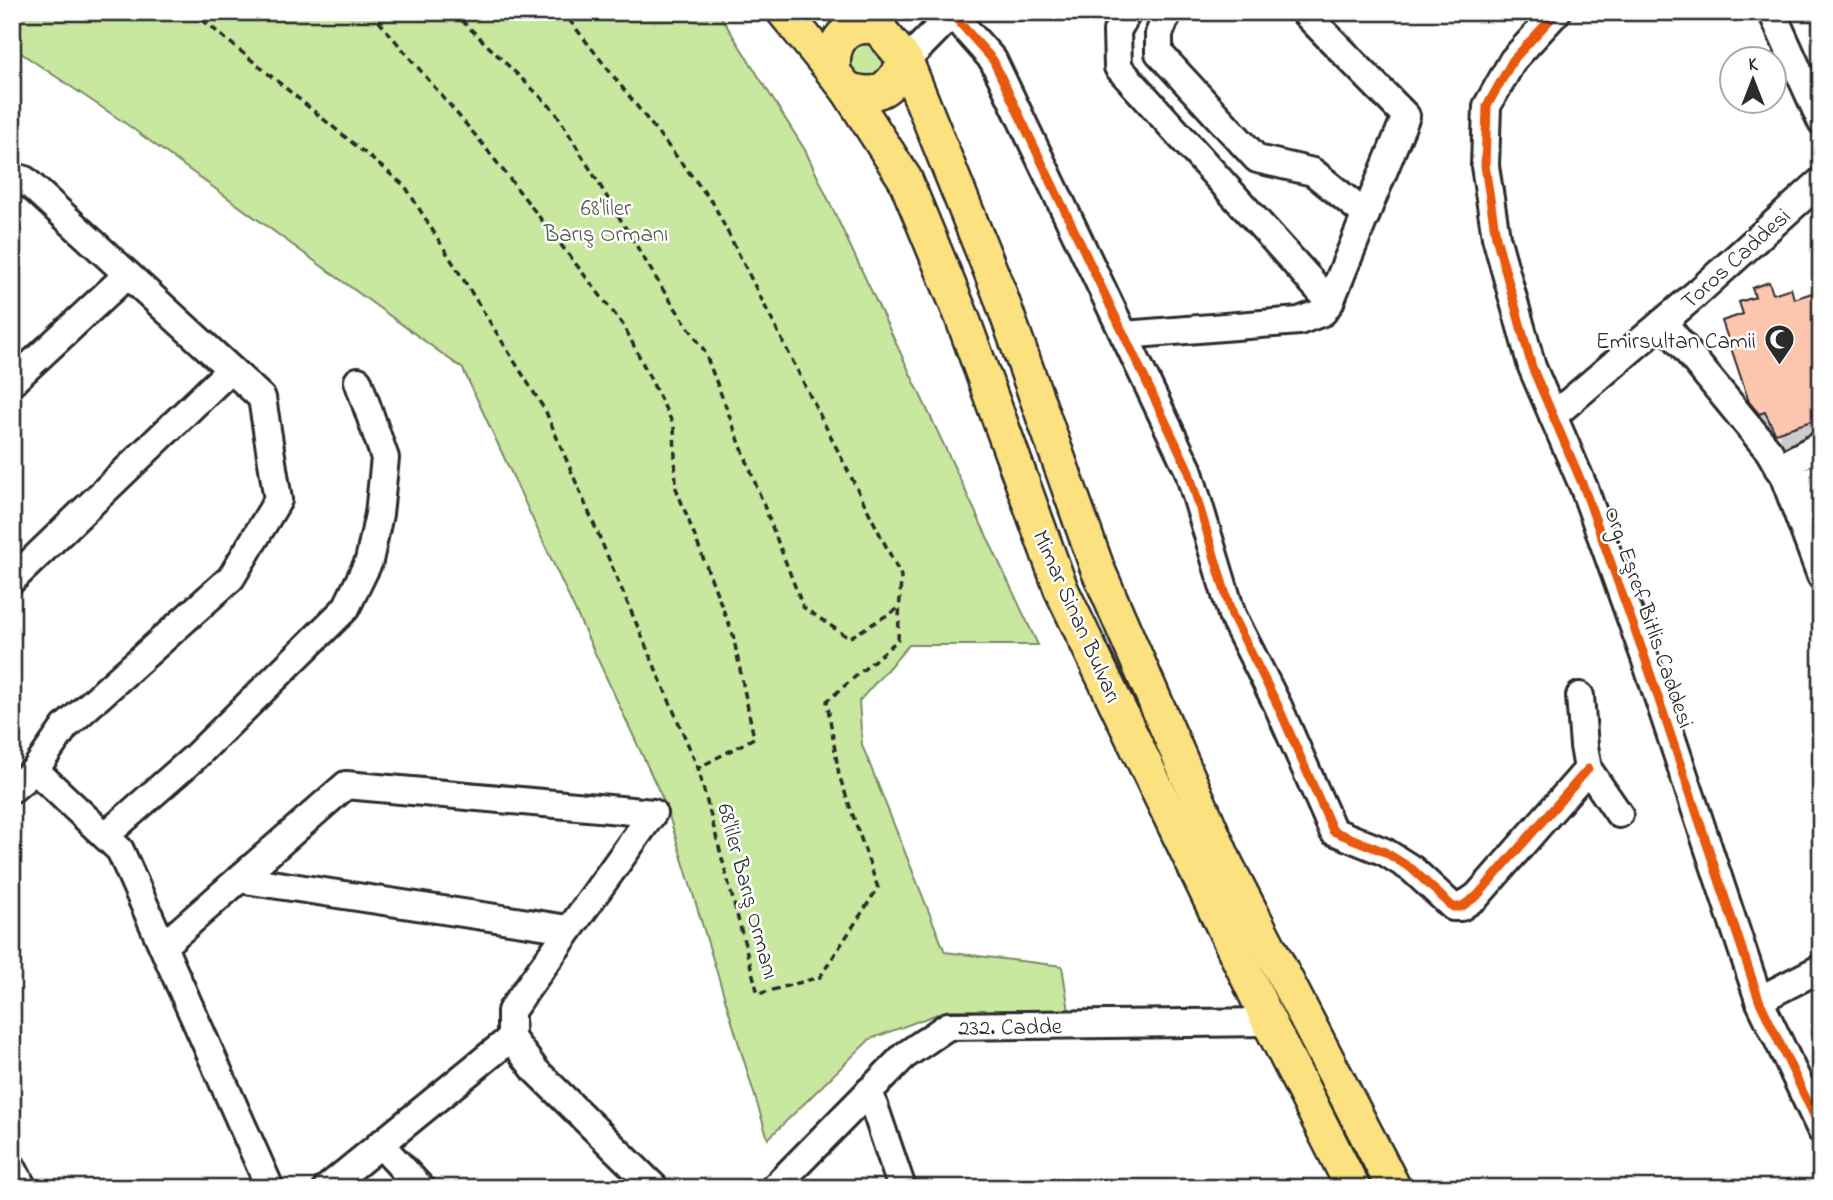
<svg xmlns="http://www.w3.org/2000/svg" width="1833" height="1200" viewBox="0 0 1833 1200" font-family="'Indie Flower',sans-serif">
<rect width="100%" height="100%" fill="#fff"/>
<filter id="ink" filterUnits="userSpaceOnUse"><feTurbulence type="fractalNoise" baseFrequency=".0143" numOctaves="2"/><feDisplacementMap in="SourceGraphic" scale="14" xChannelSelector="R" yChannelSelector="G"/><feConvolveMatrix kernelMatrix="1 2 1 2 8 2 1 2 1" color-interpolation-filters="sRGB"/></filter>
<g filter="url(#ink)">
<g fill="#c8e8a0" stroke="#7a8a66" stroke-width="2">
<path d="M12 12H718L805 150 1038 645H909L859 701 862 745 945 952 1062 966 1069 1011 948 1010 870 1039 768 1139 666 806 463 369 125 123 12 47Z"/>
<path d="M860 38 891 52 882 79 852 77 845 55Z"/>
</g>
<path fill="#0003" d="M1768 284 1775 296 1790 290 1796 300 1811 295 1821 312V437L1786 449 1775 428 1770 430 1751 401 1745 315Z"/>
<path fill="#fcc5ae" stroke="#2b2b2b" stroke-width="2" d="M1769 282 1773 294 1791 288 1794 299 1812 293 1821 318V418L1775 433 1765 412 1759 414 1749 402 1722 321 1743 314 1739 302 1755 297 1752 288Z"/>
<g fill="none" stroke-linecap="round" stroke-linejoin="round">
<defs>
<g id="minor">
<path d="M1128 12 1117 31 1118 67 1330 302"/>
<path d="M1168 12 1159 34V53L1257 159 1313 172 1366 215"/>
<path d="M1557 12 1513 60 1487 106 1485 166 1496 237 1532 367 1584 488 1644 655 1759 1000 1821 1130"/>
<path d="M1772 12 1821 121"/>
<path d="M952 14 993 60 1188 469 1232 615 1278 706 1333 831 1385 852 1412 869 1453 907H1461L1477 896 1588 769"/>
<path d="M906 61 954 12"/>
<path d="M12 176 25 180 262 398 278 500 231 578 65 727 35 770 12 789"/>
<path d="M1663 322 1769 451 1784 477 1821 576"/>
<path d="M1124 335 1299 321 1323 312 1330 302 1406 116 1304 12"/>
<path d="M12 382 127 275"/>
<path d="M1553 416 1696 294 1821 181"/>
<path d="M1778 468 1821 445"/>
<path d="M1816 513 1803 483 1821 476"/>
<path d="M12 580 230 370"/>
<path d="M1580 696 1584 746 1588 769 1619 814"/>
<path d="M35 770 120 850 270 1188"/>
<path d="M105 836 195 757 346 608 369 561 379 514 385 458 358 381"/>
<path d="M239 879 568 929"/>
<path d="M163 946 346 785 653 813 511 1011V1038L536 1071 655 1188"/>
<path d="M1759 1000 1821 968"/>
<path d="M869 1091 902 1188"/>
<path d="M380 1144 421 1188"/>
<path d="M12 1167 23 1188"/>
<path d="M327 1188 511 1038"/>
<path d="M774 1188 904 1056 948 1026 1269 1022"/>
</g>
<g id="major">
<path d="M784 12 847 89 905 179 962 317 1061 589 1269 1022 1353 1188"/>
<path d="M865 12 906 61 999 292 1098 570 1226 864 1394 1188"/>
<path d="M834 73C830 41 846 21 880 28"/>
<path d="M847 89C880 100 890 88 906 61"/>
</g>
</defs>
<use href="#minor" stroke="#2b2b2b" stroke-width="32"/>
<use href="#major" stroke="#2b2b2b" stroke-width="38"/>
<g stroke="#2b2b2b" stroke-width="3.5" stroke-dasharray="7 5" stroke-linecap="butt">
<path d="M193 12 405 186 546 412 698 768 758 994 820 977 878 888 839 775 827 701 898 640 901 576 713 203 563 12"/>
<path d="M371 12 481 142 624 326 674 426 676 488 733 635 754 738 698 768"/>
<path d="M453 12 555 111 665 293 704 350 803 607 849 638 899 608"/>
</g>
<use href="#minor" stroke="#fff" stroke-width="26"/>
<use href="#major" stroke="#fbe180" stroke-width="33"/>
<defs>
<g id="cycleway">
<path d="M1557 12 1513 60 1487 106 1485 166 1496 237 1532 367 1584 488 1644 655 1759 1000 1821 1130"/>
<path d="M952 14 993 60 1188 469 1232 615 1278 706 1333 831 1385 852 1412 869 1453 907H1461L1477 896 1588 769"/>
</g>
</defs>
<use href="#cycleway" stroke="#fff" stroke-width="13"/>
<use href="#cycleway" stroke="#e8590c" stroke-width="9"/>
</g>
</g>
<defs>
<symbol id="mosque-pin" viewBox="-11 -11 22 30"><path d="M0 17L-7.5 6A9.5 9.5 0 1 1 7.5 6Z" fill="#2b2b2b" stroke="#fff"/><path d="M3.5-4.9A6 6 0 1 0 3.5 4.9A5 5 0 1 1 3.5-4.9Z" fill="#fff"/></symbol>
</defs>
<g fill-rule="evenodd">
<use href="#mosque-pin" x="1762" y="322" width="35" height="47"/>
</g>
<g text-anchor="middle" stroke-width="5" stroke-linejoin="round" paint-order="stroke">
<g font-size="23" fill="#525a48" stroke="#fff">
<text x="606" y="215">68'liler<tspan x="606" dy="26">Barış Ormanı</tspan></text>
</g>
<g font-size="23" fill="#2b2b2b" stroke="#fff">
<text transform="translate(1735 258) rotate(-42)" y="8">Toros Caddesi</text>
<text transform="translate(1078 616) rotate(66)" y="8">Mimar Sinan Bulvarı</text>
<text transform="translate(1650 617) rotate(71)" y="8">Org. Eşref Bitlis Caddesi</text>
<text transform="translate(749 891) rotate(75)" y="8">68'liler Barış Ormanı</text>
<text transform="translate(1010 1026) rotate(-1)" y="8">232. Cadde</text>
</g>
<g font-size="23" fill="#2b2b2b" stroke="#fff" text-anchor="end">
<text x="1756" y="348">Emirsultan Camii</text>
</g>
</g>
<rect width="1833" height="1200" fill="none" stroke="#fff" stroke-width="42"/>
<rect x="21" y="21" width="1791" height="1158" fill="none" stroke="#2b2b2b" stroke-width="2.5" filter="url(#ink)"/>
<g transform="translate(1753 80)"><circle r="33" fill="#ffffff" stroke="#aaaaaa" stroke-width="2"/>
<path d="M0-5L12 26L0 18L-12 26Z" fill="#2b2b2b"/>
<text y="-10" font-size="19" font-weight="bold" text-anchor="middle" fill="#2b2b2b">K</text>
</g>
</svg>
